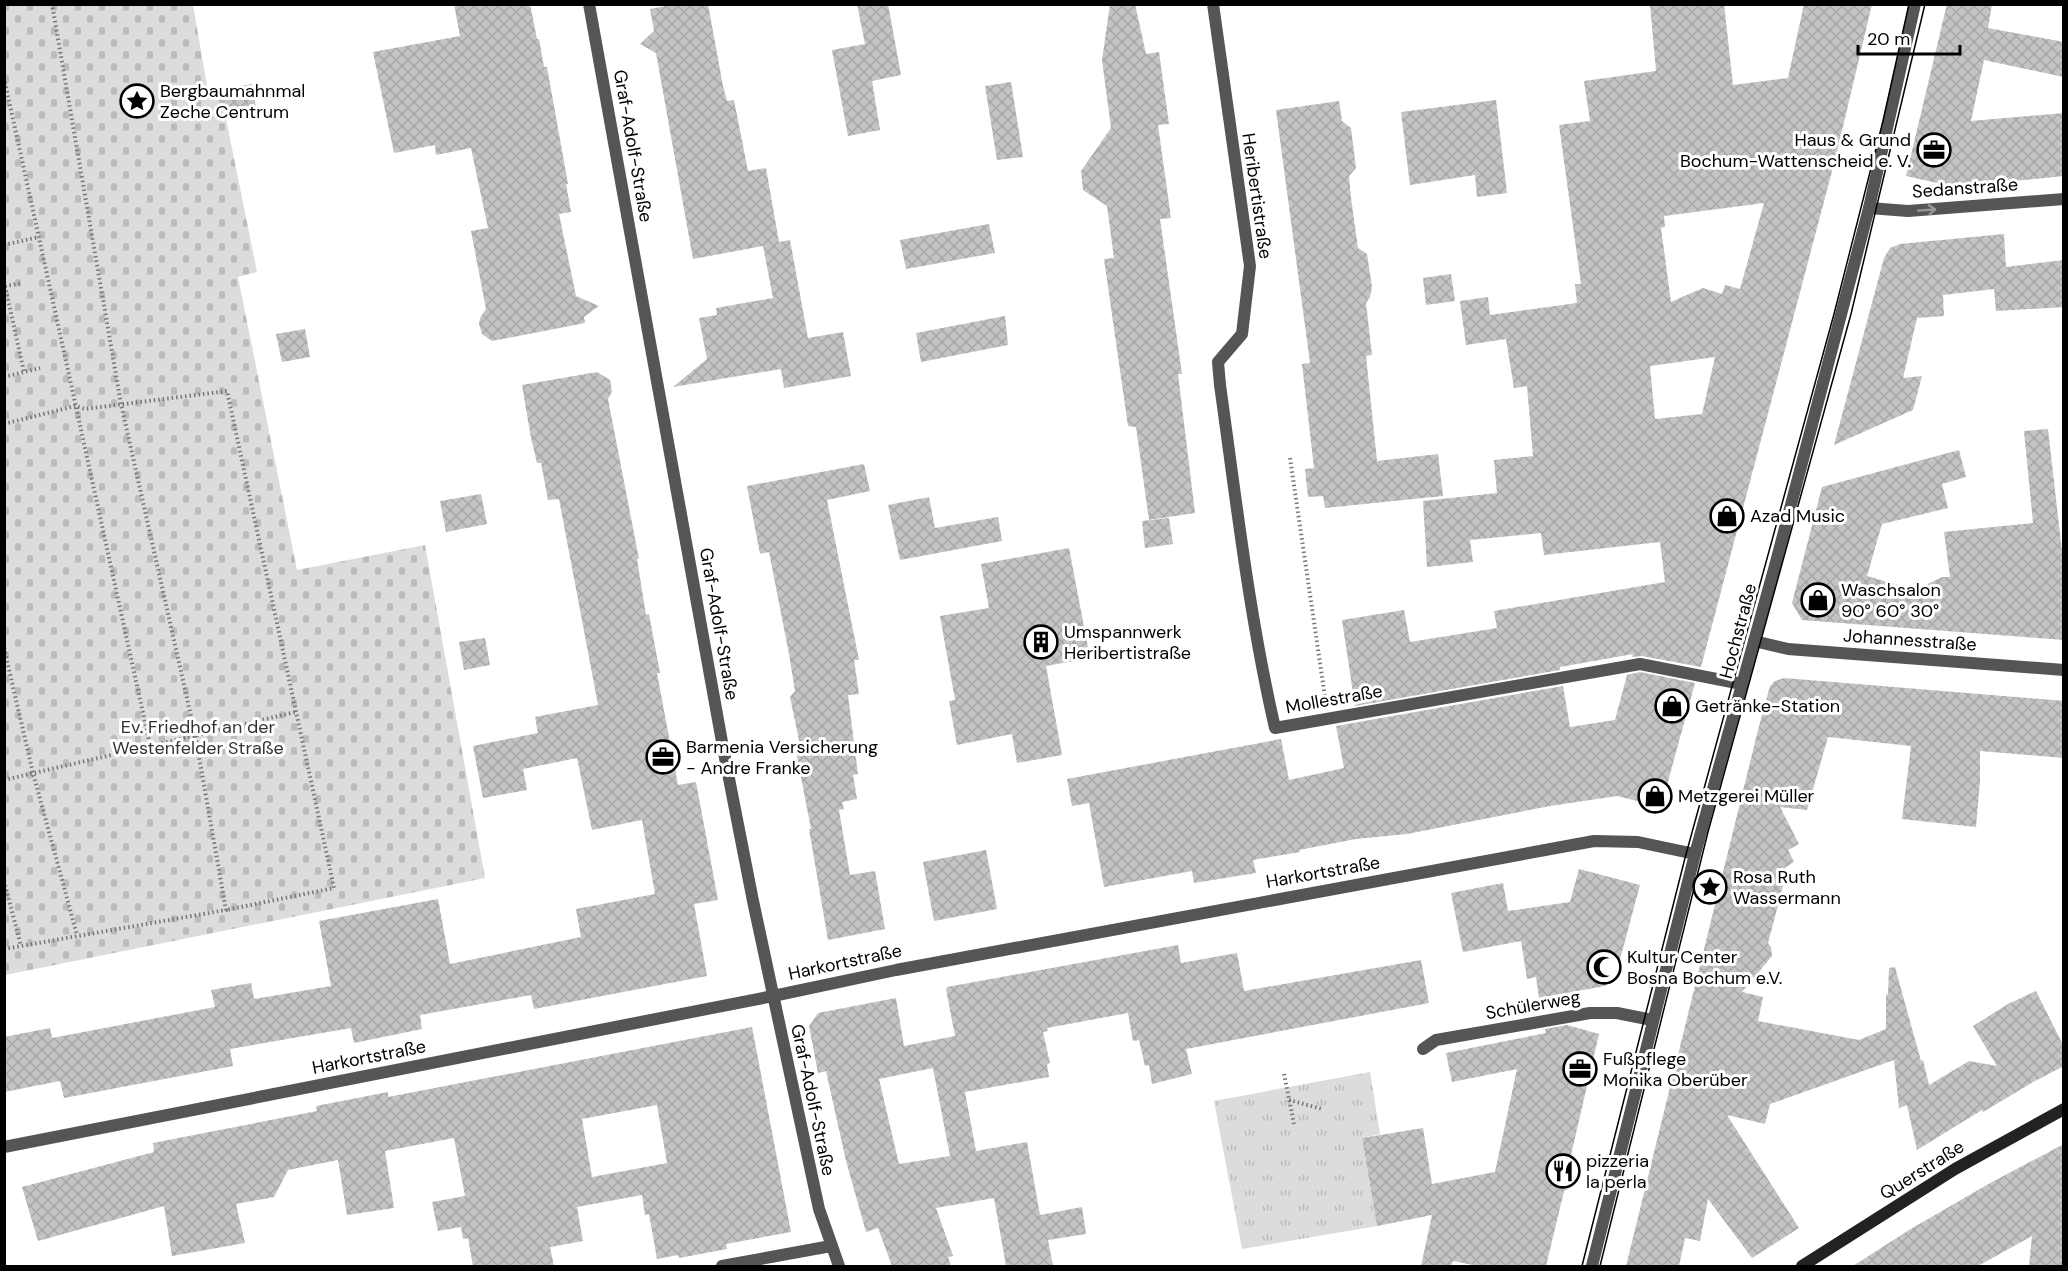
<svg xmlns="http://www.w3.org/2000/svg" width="2068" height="1271" viewBox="0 0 2068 1271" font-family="'DM Sans',sans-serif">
<defs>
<pattern id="grass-tufts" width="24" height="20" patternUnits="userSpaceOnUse" patternTransform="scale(1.5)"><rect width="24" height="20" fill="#dcdcdc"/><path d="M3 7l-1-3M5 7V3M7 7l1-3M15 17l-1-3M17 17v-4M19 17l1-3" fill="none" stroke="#bbb"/></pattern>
<pattern id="cemetery-stones" width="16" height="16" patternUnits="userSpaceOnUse" patternTransform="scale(1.5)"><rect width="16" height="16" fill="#dcdcdc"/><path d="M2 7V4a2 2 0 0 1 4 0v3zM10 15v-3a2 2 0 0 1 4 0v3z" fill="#bbb"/></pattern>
<pattern id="building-cross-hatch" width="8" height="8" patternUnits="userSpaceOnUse" patternTransform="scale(1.5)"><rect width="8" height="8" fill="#c4c4c4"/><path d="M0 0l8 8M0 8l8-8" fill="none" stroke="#a7a7a7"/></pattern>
</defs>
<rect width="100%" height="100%" fill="#fff"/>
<path fill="url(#grass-tufts)" d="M1370 1072 1380 1134 1362 1138 1377 1226 1242 1249 1214 1101Z"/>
<path fill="url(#cemetery-stones)" d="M5 5H193L208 91 220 89 257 272 238 277 297 570 425 545 485 878 5 975Z"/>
<g fill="url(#building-cross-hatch)" fill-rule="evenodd">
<path d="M454 4H530L537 39H539L544 67H547L568 184H566L571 212 559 214 576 296 599 306 584 317 585 323 492 341 482 334 479 324 480 318 486 309 471 231 488 228 471 148 436 155 435 145 394 153 373 52 460 36Z"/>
<path d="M675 4H708L723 86 727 101 734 100 748 171 766 168 779 242 790 240 808 338 843 332 851 376 784 388 781 369 673 387 707 359 699 318 717 315 716 308 773 298 763 246 693 259 656 53 640 44 654 31 650 9Z"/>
<path d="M857 4H888L901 75 872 81 880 130 848 136 832 50 865 44Z"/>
<path d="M1110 4H1135L1146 54 1159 52 1169 124 1158 125 1171 218 1160 219 1182 374H1178L1195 513 1149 520 1136 427 1128 426 1104 259 1114 258 1107 206 1083 190 1081 171 1111 128 1102 60Z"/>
<path d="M1650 4H1724L1733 85 1788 78 1804 4H1872L1836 156 1701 667 1642 656 1632 657 1633 654 1560 667V670L1355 706 1342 620 1404 610 1410 642 1497 628 1494 611 1665 582 1660 542 1544 555 1541 533 1470 540 1473 562 1427 567 1423 501 1497 493 1494 460 1533 456 1527 386 1514 388 1506 339 1466 345 1460 301 1488 297 1490 315 1577 303 1575 284H1581L1559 125 1590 121 1584 81 1656 71ZM1764 203 1740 289 1725 285 1722 294 1703 288 1671 302 1661 228 1665 227 1664 216ZM1715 357 1702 414 1655 419 1650 366Z"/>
<path d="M1947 4H1992L1988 28 2064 42V77L1984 60 1971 121 2064 113V176L1955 187 1906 176Z"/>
<path d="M1011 82 1023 157 997 160 985 86Z"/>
<path d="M252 84 257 114 226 119 220 89Z"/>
<path d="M1496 100 1507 193 1477 197 1475 175 1410 185 1401 112Z"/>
<path d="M1339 101 1342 121 1351 128 1356 168 1349 176 1351 198 1358 248 1367 254 1372 287 1370 297 1366 303 1372 355 1366 356 1377 461 1438 454 1443 496 1325 508 1323 496 1308 497 1305 469 1314 468 1302 364 1310 363 1276 110Z"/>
<path d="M989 224 995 253 906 269 900 240Z"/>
<path d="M2004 234 2006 267 2064 260V307L1996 311 1994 289 1943 295 1944 316 1917 318 1903 378 1922 376 1913 410 1834 445 1884 258 1890 248 1900 244Z"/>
<path d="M1451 274 1455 301 1426 305 1423 278Z"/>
<path d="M1005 316 1008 345 921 362 916 333Z"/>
<path d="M305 329 310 357 282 362 276 334Z"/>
<path d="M597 372 610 380 612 392 608 399 639 559H637L646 615 649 614 660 673H657L678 785 696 782 718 900 694 904 707 976 534 1009 531 995 420 1015 422 1029 354 1043 351 1028 230 1049 233 1066 64 1098 60 1081 4 1092V1037L50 1028 52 1038 215 1007 211 990 251 983 254 999 331 986 319 921 438 899 450 964 581 937 576 909 655 894 642 820 592 830 577 758 523 769 527 790 483 798 473 746 538 733 535 717 598 705 559 499 548 500 541 463H537L531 438 522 385Z"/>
<path d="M2048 429 2064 569V640L1802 620 1792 603 1822 487 1959 450 1966 477 1942 484 1948 508 1882 524 1867 576 1915 590 1942 577H1950L1944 532 2033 523 2024 431Z"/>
<path d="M864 464 870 491 827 500 859 660H854L859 694 848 695 858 774 853 775 857 799 842 802 844 809 839 810 850 875 875 871 885 929 828 940 809 829H811L795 746 800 745 790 697 795 691 789 654 769 552 760 554 747 486Z"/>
<path d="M481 494 487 524 446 532 440 501Z"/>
<path d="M929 497 935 528 998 517 1002 541 900 560 888 505Z"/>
<path d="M1169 518 1173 544 1145 548 1142 521Z"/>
<path d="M1069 548 1090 658 1046 666 1062 755 1017 763 1012 734 957 745 949 701 955 700 940 616 989 608 981 564Z"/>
<path d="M485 638 490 665 464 670 459 642Z"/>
<path d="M1640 672 1695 683 1661 807 1617 796 1550 806 1407 834 1356 839 1299 850 1300 852 1253 860 1256 873 1194 883 1192 871 1104 887 1089 803 1072 806 1067 779 1281 739 1289 780 1344 768 1336 726 1563 686 1570 727 1615 720 1627 675Z"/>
<path d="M1784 678 2064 701V758L1980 751V781L1976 827 1902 819 1911 746 1828 737 1807 810 1780 807 1799 844 1788 850 1794 862 1783 869 1786 875 1768 943 1771 947 1772 956 1742 992 1763 997 1758 1021 1859 1040 1886 1029V995L1888 994 1889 968 1895 967 1921 1061 1923 1060 1929 1085 1969 1061 1997 1066 1973 1026 2008 1004 2036 991 2064 1047V1066L2035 1081 1983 1112 1982 1110 1917 1150 1907 1105 1899 1108 1894 1060 1770 1104 1765 1124 1727 1115 1799 1228 1752 1258 1708 1199 1700 1241 1685 1238 1679 1266H1626L1758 730 1770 686 1775 681Z"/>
<path d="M986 850 997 909 934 921 923 862Z"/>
<path d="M1579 869 1640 885 1615 978 1605 986 1539 998 1536 977 1527 979 1521 941 1463 952 1451 893 1503 883 1508 911 1570 902Z"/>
<path d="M1178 945 1181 963 1237 953 1244 991 1421 960 1429 1003 1186 1049 1192 1074 1152 1084 1149 1065 1145 1066 1139 1040 1133 1041 1128 1013 1047 1028 1048 1031 1043 1032 1050 1063 1047 1064 1049 1077 965 1092 976 1151 1027 1142 1040 1215 1082 1207 1086 1234 1048 1240 1053 1266H1006L994 1198 936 1208 953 1256 948 1257 951 1266H892L878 1228 866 1232 846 1161 826 1071 818 1073 809 1026 818 1013 896 998 904 1046 955 1036 946 989 947 987ZM933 1068 950 1156 899 1164 879 1079Z"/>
<path d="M1567 1025 1599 1034 1571 1155 1575 1159 1569 1188 1564 1191 1546 1266H1478L1453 1261 1451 1266H1421L1432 1215 1377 1226 1362 1138 1423 1128 1432 1184 1495 1172 1517 1069 1452 1082 1446 1053 1546 1033 1545 1029Z"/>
<path d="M752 1027 791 1232 726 1244 727 1249 679 1258 678 1255 657 1259 649 1214 645 1215 642 1195 577 1207 583 1241 550 1247 554 1266H473L468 1238 463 1239 461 1227 438 1231 432 1202 465 1196 454 1138 385 1151 394 1208 347 1215 338 1160 288 1170 274 1197 236 1204 245 1243 172 1256 164 1206 38 1241 22 1187 154 1152 153 1143 317 1111 316 1106 388 1092V1097ZM657 1105 667 1163 592 1177 582 1119Z"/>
<path d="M2064 1144V1266H2029L2032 1236 1978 1266H1853L1909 1230 1992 1182Z"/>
</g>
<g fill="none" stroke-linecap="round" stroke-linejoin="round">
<g stroke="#777" stroke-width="4" stroke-dasharray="1.5 3" stroke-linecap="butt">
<path d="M4 78 150 745"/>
<path d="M4 200H5"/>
<path d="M4 245 39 237"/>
<path d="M5 286 24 372"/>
<path d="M5 286 22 283"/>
<path d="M4 377 40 368"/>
<path d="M4 424 75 406 85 409 227 391 334 888 226 910"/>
<path d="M1290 458 1325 697"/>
<path d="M4 648 33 773 77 935"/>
<path d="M4 780 296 712"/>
<path d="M4 881 21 946"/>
<path d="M4 949 226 910 195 734 121 404 52 4"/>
<path d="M1284 1074 1294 1124"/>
<path d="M1289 1100 1322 1109"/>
</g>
<path stroke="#555" stroke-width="12" d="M1220 385C1236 499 1249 615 1275 728L1640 664 1742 684"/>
<g stroke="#555" stroke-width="12">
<path d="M589 4 724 753 753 901 819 1209 839 1266"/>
<path d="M1213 4 1250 266 1242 334 1218 362 1220 385"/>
<path d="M1869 208 1908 211 2064 199"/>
<path d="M1754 641 1788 649 2064 670"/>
<path d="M1423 1049 1436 1040 1590 1013H1617L1652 1020"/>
<path d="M4 1147 773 996 896 970 1594 841 1638 842 1695 854"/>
<path d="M722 1266 831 1246"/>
</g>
<path stroke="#555" stroke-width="12" d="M1592 1266 1695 854 1776 562 1869 208 1915 4"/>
<path stroke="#222" stroke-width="12" d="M1802 1266 1955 1169 2064 1109"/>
<g stroke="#000" stroke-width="1.5">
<path d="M1582 1266 1685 858 1834 314 1883 121 1909 4"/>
<path d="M1600 1266 1708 832 1851 314 1925 4"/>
</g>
</g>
<defs><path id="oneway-shaft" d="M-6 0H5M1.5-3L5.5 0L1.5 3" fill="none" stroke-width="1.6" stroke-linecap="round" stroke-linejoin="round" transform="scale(1.5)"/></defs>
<use stroke="#999" href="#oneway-shaft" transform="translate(1927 210) rotate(-4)"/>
<defs>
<symbol id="sight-ring" viewBox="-11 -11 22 22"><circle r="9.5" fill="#fff" stroke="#000" stroke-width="1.5"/><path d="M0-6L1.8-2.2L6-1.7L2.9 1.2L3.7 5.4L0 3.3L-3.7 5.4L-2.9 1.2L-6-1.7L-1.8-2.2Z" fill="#000"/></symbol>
<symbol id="office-ring" viewBox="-11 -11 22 22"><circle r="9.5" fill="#fff" stroke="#000" stroke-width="1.5"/><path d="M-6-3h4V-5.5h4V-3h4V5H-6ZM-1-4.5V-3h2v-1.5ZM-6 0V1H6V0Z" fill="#000"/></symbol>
<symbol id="shop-ring" viewBox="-11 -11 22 22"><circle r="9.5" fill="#fff" stroke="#000" stroke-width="1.5"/><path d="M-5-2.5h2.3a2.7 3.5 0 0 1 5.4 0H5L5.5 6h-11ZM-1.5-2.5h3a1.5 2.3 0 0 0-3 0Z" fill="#000"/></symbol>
<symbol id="building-ring" viewBox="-11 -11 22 22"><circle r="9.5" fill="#fff" stroke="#000" stroke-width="1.5"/><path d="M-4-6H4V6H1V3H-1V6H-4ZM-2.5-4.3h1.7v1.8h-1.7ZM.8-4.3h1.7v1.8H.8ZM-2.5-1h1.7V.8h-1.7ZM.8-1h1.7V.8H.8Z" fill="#000"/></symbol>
<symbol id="mosque-ring" viewBox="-11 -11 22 22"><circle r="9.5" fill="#fff" stroke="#000" stroke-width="1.5"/><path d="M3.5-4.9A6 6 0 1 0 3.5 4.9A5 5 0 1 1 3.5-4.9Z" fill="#000"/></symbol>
<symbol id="restaurant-ring" viewBox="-11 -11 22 22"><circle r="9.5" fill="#fff" stroke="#000" stroke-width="1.5"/><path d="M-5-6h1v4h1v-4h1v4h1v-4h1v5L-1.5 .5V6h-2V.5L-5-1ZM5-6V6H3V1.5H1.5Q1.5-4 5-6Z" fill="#000"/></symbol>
</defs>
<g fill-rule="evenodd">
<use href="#sight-ring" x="118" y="82" width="38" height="38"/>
<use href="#office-ring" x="1915" y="131" width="38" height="38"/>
<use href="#shop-ring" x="1708" y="497" width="38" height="38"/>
<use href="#shop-ring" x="1799" y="581" width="38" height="38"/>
<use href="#building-ring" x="1022" y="623" width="38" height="38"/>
<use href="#shop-ring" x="1653" y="687" width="38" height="38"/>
<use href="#office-ring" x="644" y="738" width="38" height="38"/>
<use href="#shop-ring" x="1636" y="777" width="38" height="38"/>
<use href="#sight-ring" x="1691" y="868" width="38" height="38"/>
<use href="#mosque-ring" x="1585" y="948" width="38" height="38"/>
<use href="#office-ring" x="1561" y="1050" width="38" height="38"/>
<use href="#restaurant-ring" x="1544" y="1152" width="38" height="38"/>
</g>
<g text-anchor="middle" stroke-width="6" stroke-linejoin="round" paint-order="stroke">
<g font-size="18" fill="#000" stroke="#fff" text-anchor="start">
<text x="160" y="97">Bergbaumahnmal<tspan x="160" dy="21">Zeche Centrum</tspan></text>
<text x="1911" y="146" text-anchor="end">Haus &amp; Grund<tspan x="1911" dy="21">Bochum-Wattenscheid e. V.</tspan></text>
<text x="1750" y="522">Azad Music</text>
<text x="1841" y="596">Waschsalon<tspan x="1841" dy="21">90° 60° 30°</tspan></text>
<text x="1064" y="638">Umspannwerk<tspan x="1064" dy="21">Heribertistraße</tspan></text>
<text x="1695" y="712">Getränke-Station</text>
<text x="686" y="753">Barmenia Versicherung<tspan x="686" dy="21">- Andre Franke</tspan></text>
<text x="1678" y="802">Metzgerei Müller</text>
<text x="1733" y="883">Rosa Ruth<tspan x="1733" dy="21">Wassermann</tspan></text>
<text x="1627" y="963">Kultur Center<tspan x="1627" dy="21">Bosna Bochum e.V.</tspan></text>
<text x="1603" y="1065">Fußpflege<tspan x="1603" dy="21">Monika Oberüber</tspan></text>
<text x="1586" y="1167">pizzeria<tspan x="1586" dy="21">la perla</tspan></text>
</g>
<g font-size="18" fill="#000" stroke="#fff">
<text transform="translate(633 146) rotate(80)" y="6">Graf-Adolf-Straße</text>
<text transform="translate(1965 188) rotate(-4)" y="6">Sedanstraße</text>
<text transform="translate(1257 196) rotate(82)" y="6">Heribertistraße</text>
<text transform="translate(719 624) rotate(80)" y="6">Graf-Adolf-Straße</text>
<text transform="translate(1738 631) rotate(-75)" y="6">Hochstraße</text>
<text transform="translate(1910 640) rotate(4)" y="6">Johannesstraße</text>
<text transform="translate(1334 699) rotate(-10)" y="6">Mollestraße</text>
<text transform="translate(1323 872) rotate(-10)" y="6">Harkortstraße</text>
<text transform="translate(845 962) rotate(-12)" y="6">Harkortstraße</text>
<text transform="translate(1533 1005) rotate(-10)" y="6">Schülerweg</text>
<text transform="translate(369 1057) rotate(-11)" y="6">Harkortstraße</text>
<text transform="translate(813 1100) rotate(78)" y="6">Graf-Adolf-Straße</text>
<text transform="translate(1922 1170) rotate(-32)" y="6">Querstraße</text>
</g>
<g font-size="18" fill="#333" stroke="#fff">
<text x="198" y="733">Ev. Friedhof an der<tspan x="198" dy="21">Westenfelder Straße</tspan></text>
</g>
</g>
<rect width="2068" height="1271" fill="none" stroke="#000000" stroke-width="12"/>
<path d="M1858 45v9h102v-9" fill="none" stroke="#000000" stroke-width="3"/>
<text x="1867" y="45" font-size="18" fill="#000000" stroke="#ffffff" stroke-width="4.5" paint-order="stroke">20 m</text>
</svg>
